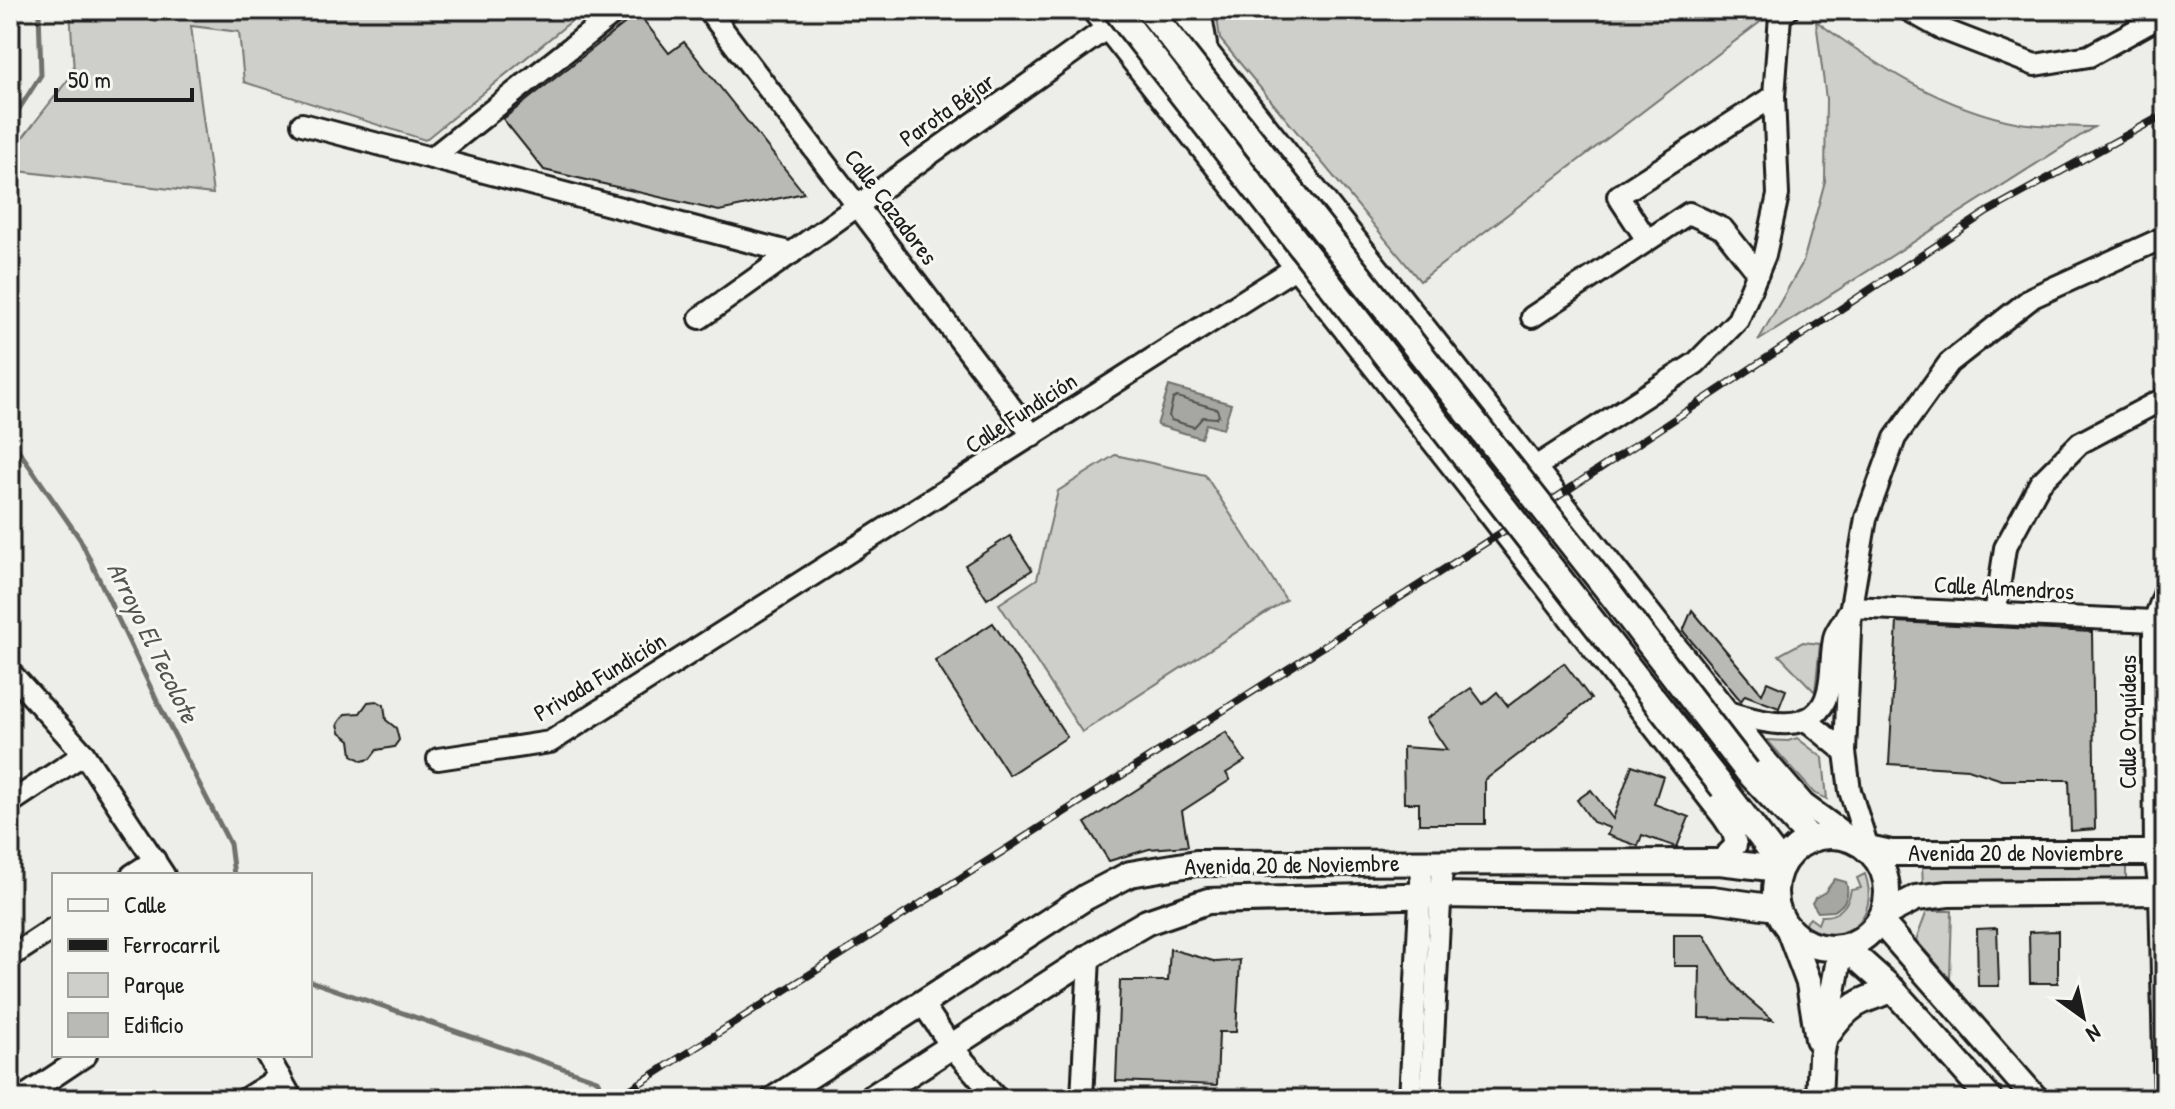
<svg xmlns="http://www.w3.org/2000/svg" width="2175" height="1109" viewBox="0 0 2175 1109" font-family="'Patrick Hand',sans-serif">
<rect width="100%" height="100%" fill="#edede9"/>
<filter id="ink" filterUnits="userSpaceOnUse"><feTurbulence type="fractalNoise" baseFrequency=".0125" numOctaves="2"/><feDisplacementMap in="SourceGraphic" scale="16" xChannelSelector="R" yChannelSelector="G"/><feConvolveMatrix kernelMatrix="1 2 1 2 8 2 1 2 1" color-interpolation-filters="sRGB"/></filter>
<g filter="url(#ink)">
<g fill="#cececb" stroke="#757574" stroke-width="2">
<path d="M70 10H585L425 140 244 82 239 32 191 26 213 194 10 170V154L74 72Z"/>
<path d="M1216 10H1769L1764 19 1420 281 1220 39Z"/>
<path d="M1816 21C1878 66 1943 109 2020 123 2044 127 2070 126 2094 127L1758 341 1803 262 1825 181 1826 99Z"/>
<path d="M1115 455 1205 475 1286 600 1082 732 999 604 1037 579 1058 491Z"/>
<path d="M1803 642 1820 644 1815 692 1779 655Z"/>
<path d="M1797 738 1823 758 1827 799 1814 793 1767 740 1788 741Z"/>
<path d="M1922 865H2126V881L1923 886Z"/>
<path d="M1865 874C1881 918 1844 950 1804 925L1810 918 1818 924 1821 916C1838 917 1848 906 1851 890L1861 888 1857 878Z"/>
<path d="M1927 911H1952L1950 979 1916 940Z"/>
</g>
<g fill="#a6a6a3" stroke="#6f6f6d" stroke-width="2">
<path d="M1169 386 1231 404 1223 429 1206 424 1201 438 1157 425Z"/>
<path d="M1835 879 1846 882C1850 895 1846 904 1834 911L1818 912 1812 903 1815 898 1825 892Z"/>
</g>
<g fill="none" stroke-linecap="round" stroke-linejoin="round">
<path stroke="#535352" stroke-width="2" d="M1177 397 1217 409 1219 416 1216 418 1203 417 1194 427 1171 420 1169 416 1173 399Z"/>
<g stroke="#6f6f6d" stroke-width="5">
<path d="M10 123 41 75 39 10"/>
<path d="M10 438 80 539 159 705 230 844 234 875"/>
<path d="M310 981 597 1080 609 1099"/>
</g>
</g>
<g fill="#b9b9b6" stroke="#1c1c1c" stroke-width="2">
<path d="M638 13 669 53 684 42 804 193 719 211 544 170 503 119Z"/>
<path d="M1010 536 1032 570 987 599 965 565Z"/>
<path d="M1692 610 1762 694 1767 682 1786 690 1779 708 1745 695 1741 701 1683 631Z"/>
<path d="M1897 622 2092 632 2095 829 2071 831 2069 780H2002L1968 769 1889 764Z"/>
<path d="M993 623 1067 737 1009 775 935 661Z"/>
<path d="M1564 663 1591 699 1485 780V824H1419V803H1404L1403 747 1447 750 1426 719 1471 688 1483 704 1497 692 1508 706Z"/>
<path d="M377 701 384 705 386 720 396 728 399 740 394 747 377 750 370 759 362 761 352 755 350 740 340 732 338 724 345 714 360 713 368 702Z"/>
<path d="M1226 732 1245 761 1226 773 1230 780 1182 811 1188 846 1149 849 1109 861 1085 823Z"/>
<path d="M1632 765 1663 776 1654 804 1689 817 1677 847 1642 835 1638 846 1607 835 1610 828 1593 822 1577 800 1591 790 1613 819Z"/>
<path d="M1997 928 1999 986H1978L1977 929Z"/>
<path d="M2058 931V983H2030L2029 932Z"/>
<path d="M1674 935H1704L1732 982 1747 998 1773 1020 1699 1018 1700 966H1674Z"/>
<path d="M1170 949 1217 962 1240 960 1236 1032H1219L1217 1085 1116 1081 1120 981H1168Z"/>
</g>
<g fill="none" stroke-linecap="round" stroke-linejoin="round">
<defs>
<g id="minor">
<path d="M708 10 1033 436"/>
<path d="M1092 10 1469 488 1723 817 1733 832 1736 845 1719 862"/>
<path d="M1175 10 1766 760 1804 804 1852 839"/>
<path d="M1200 10 1206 45"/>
<path d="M1908 10 1942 29 2035 65 2089 56 2165 14"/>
<path d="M302 124 792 253"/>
<path d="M432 158 618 10"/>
<path d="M1647 240 1618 196 1774 96"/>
<path d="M1532 317 1689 213 1723 229 1758 273"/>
<path d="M700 318 1107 28"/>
<path d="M1534 468 1696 363 1738 320 1765 255 1778 195 1774 96 1780 16 1788 10"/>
<path d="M1851 607 2154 621"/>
<path d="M1995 614 2005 548 2040 483 2080 443 2165 398"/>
<path d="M10 672 84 754 164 875"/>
<path d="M1728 712C1760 722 1817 739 1828 691 1833 673 1830 653 1835 635 1838 628 1844 621 1847 614"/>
<path d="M1805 719 1845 752"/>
<path d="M438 759 550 742 1295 268"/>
<path d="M10 803 84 754"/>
<path d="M1868 848 1850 791 1845 752 1851 607 1866 518 1895 438 1949 363 2033 297 2165 237"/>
<path d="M132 875 155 860"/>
<path d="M10 957 54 928"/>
<path d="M922 1003 951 1046 997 1099"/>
<path d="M267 1055 292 1099"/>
<path d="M20 1099 86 1055"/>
<path d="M245 1099 280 1077"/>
<path d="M1082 1099 1089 957"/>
<path d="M1410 1099 1422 863"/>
<path d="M1430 1099 1442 863"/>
<path d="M2165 1099 2160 892 2155 853 2154 707V621L2165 592"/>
</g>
<g id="major">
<path d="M1747 771 1811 839"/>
<path d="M1723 788 1781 864"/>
<circle cx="1831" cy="892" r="56"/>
<path d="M1868 848 1891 853H2165"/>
<path d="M1883 915 1916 898 1948 894 2165 892"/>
<path d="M1880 921 2036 1099"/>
<path d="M1789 930 1809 983 1818 1039"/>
<path d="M1845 947 1893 990 1990 1099"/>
<path d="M1828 1034C1849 1004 1859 1001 1893 990"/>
<path d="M774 1099 1086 897 1130 874 1196 863 1719 862 1779 869"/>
<path d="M870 1099 1114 941 1147 922 1208 901 1441 895 1712 899 1776 908"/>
<path d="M1819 1099 1821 1057 1841 948"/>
</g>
</defs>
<use href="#minor" stroke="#1c1c1c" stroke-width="26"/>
<use href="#major" stroke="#1c1c1c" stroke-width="30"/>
<use href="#minor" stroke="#f6f6f2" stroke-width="20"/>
<use href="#major" stroke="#f6f6f2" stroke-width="24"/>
<defs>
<path id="rail" d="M615 1099 1557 497 1987 212 2165 114"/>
</defs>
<use href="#rail" stroke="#1c1c1c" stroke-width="8"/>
<use href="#rail" stroke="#f6f6f2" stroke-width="5" stroke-dasharray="15" stroke-linecap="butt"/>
<defs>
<g id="major-bridge">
<path d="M1116 10 1723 788"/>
<path d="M1149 10 1610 593 1747 771"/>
</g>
</defs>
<use href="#major-bridge" stroke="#1c1c1c" stroke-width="30" stroke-linecap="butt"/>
<use href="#major-bridge" stroke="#f6f6f2" stroke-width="24"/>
</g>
</g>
<g text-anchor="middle" stroke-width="6" stroke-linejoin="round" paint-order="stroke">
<g font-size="24" fill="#1c1c1c" stroke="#f6f6f2">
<text transform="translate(947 110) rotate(-35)" y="8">Parota Béjar</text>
<text transform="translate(891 207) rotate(53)" y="8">Calle Cazadores</text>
<text transform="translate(1021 413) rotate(-33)" y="8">Calle Fundición</text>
<text transform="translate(2004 588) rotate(3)" y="8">Calle Almendros</text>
<text transform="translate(600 677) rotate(-31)" y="8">Privada Fundición</text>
<text transform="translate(2128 722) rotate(-90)" y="8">Calle Orquídeas</text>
<text x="2016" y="861">Avenida 20 de Noviembre</text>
<text transform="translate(1292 865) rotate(-1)" y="8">Avenida 20 de Noviembre</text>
</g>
<g font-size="26" font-style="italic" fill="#535352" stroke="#f6f6f2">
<text transform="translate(153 642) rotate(64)" y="9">Arroyo El Tecolote</text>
</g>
</g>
<rect width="2175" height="1109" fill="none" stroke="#f6f6f2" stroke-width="40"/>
<rect x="20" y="20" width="2135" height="1069" fill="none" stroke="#1c1c1c" stroke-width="3" filter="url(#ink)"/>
<rect x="52" y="873" width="260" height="184" fill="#f6f6f2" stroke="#9f9f9c" stroke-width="2"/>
<rect x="68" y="899" width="40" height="12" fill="#f6f6f2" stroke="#9f9f9c" stroke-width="2"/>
<text x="124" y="913" font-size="24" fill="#1c1c1c">Calle</text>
<rect x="68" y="939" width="40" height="12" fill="#1c1c1c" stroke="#9f9f9c" stroke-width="2"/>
<text x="124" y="953" font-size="24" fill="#1c1c1c">Ferrocarril</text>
<rect x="68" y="973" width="40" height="24" fill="#cececb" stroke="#9f9f9c" stroke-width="2"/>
<text x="124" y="993" font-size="24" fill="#1c1c1c">Parque</text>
<rect x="68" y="1013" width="40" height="24" fill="#b9b9b6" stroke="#9f9f9c" stroke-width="2"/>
<text x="124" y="1033" font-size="24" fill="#1c1c1c">Edificio</text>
<g transform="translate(2083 1017) rotate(147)" stroke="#f6f6f2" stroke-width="6" paint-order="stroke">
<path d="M0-6L14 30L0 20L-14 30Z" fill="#1c1c1c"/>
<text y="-12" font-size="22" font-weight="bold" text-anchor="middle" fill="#1c1c1c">N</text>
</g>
<path d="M56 88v12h136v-12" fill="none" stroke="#1c1c1c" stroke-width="4"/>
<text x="68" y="88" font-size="24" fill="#1c1c1c" stroke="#f6f6f2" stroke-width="6" paint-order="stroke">50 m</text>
</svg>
